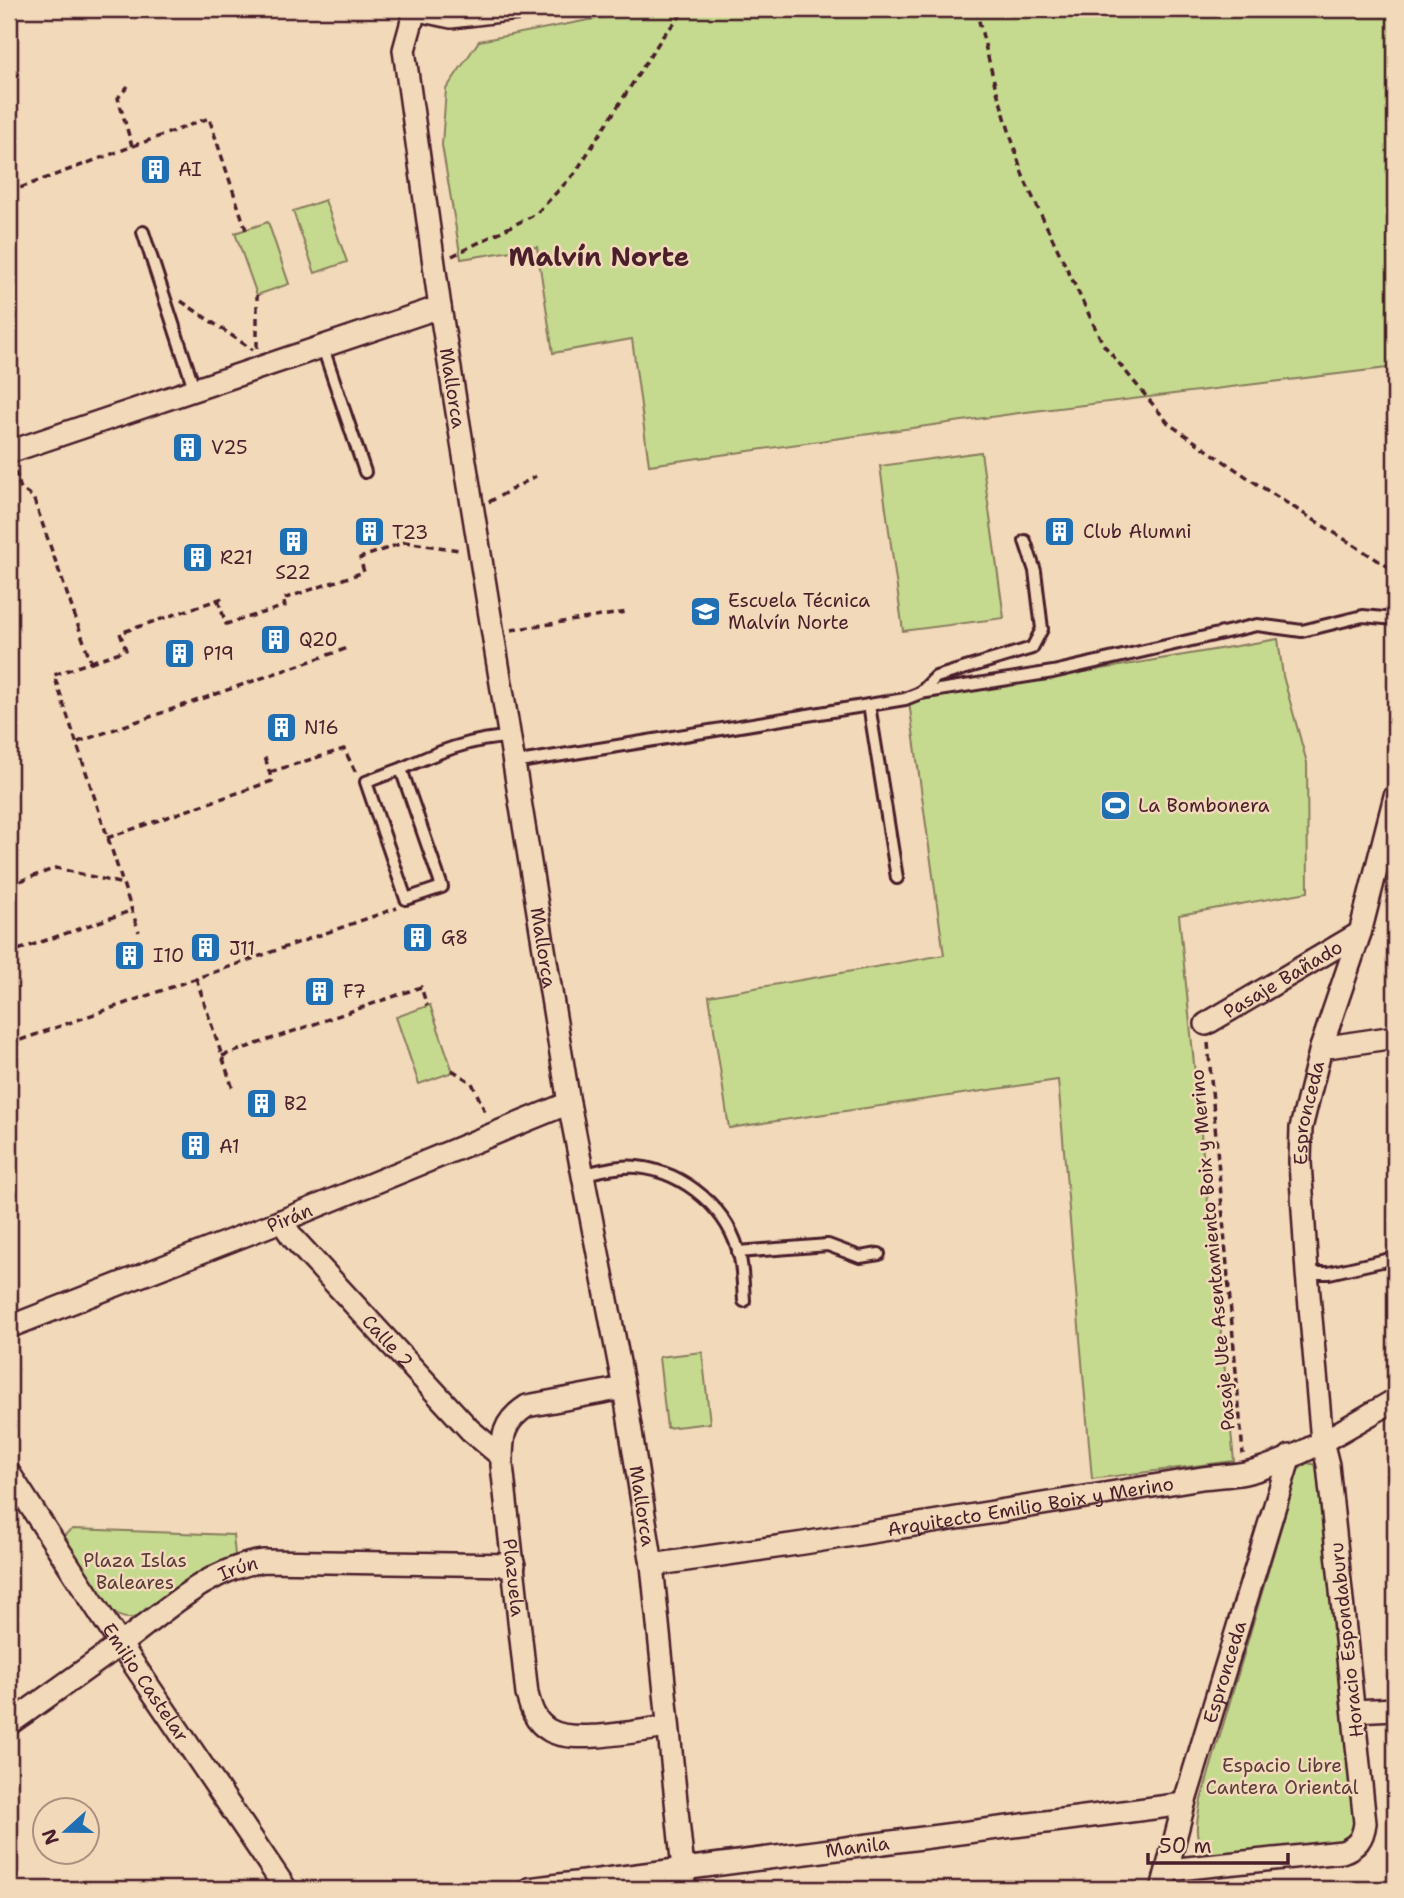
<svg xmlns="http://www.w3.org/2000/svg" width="1404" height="1898" viewBox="0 0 1404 1898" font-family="'Shantell Sans',sans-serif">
<rect width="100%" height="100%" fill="#f1d9b9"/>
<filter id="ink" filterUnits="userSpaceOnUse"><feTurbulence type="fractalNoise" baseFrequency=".0143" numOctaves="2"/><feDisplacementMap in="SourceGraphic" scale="14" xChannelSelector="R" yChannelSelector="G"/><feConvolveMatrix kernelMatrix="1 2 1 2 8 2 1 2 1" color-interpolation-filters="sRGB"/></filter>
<g filter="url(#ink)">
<g fill="#c5da8f" stroke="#887c5d" stroke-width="2">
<path d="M646 9H1395V367L1026 412 649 465 632 339 553 353 537 247 461 259 442 145 446 89 479 41Z"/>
<path d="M325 200 347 262 315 273 293 211Z"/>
<path d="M268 222 289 284 257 295 235 233Z"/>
<path d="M981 452 1004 618 903 631 880 466Z"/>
<path d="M1278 639 1283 676 1307 763 1308 892 1179 915 1234 1461 1092 1479 1058 1080 729 1128 709 996 944 955 909 702Z"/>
<path d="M430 1005 453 1072 419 1084 396 1017Z"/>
<path d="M702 1352 710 1423 667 1428 659 1357Z"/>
<path d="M1307 1463 1318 1465 1357 1808 1354 1831 1337 1844 1213 1855C1190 1843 1197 1821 1201 1800L1298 1470Z"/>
<path d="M73 1529 233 1535 235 1555 209 1566 143 1614C134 1619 125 1620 116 1614 107 1609 71 1548 63 1536Z"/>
</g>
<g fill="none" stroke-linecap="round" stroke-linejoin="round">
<defs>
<g id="lane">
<path d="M143 232 195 391"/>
<path d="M322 345 365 472"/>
<path d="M920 693 936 677 1032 648 1042 629 1035 571 1025 541"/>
<path d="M869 705 897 878"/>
<path d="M513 763 869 705 905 699 920 693 1053 672 1257 625 1302 631 1363 616 1395 619"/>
<path d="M401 769 366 782 406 899 442 887 401 769C435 753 472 738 510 737"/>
<path d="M583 1174C600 1171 619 1165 637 1167 685 1172 730 1210 740 1258 743 1272 743 1287 744 1301"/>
<path d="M738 1252 828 1245 860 1257 879 1254"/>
<path d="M1307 1273H1329L1395 1258"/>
</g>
<g id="street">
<path d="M413 9 451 17 518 9"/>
<path id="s1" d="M415 10 404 50 440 307 569 1103 624 1388 652 1565 685 1889"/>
<path d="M9 452 440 307"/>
<path id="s2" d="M1206 1024 1360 933"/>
<path d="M1321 1048 1395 1037"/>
<path id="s3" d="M281 1221 293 1238 470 1430 502 1457"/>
<path id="s4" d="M9 1327 281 1221 569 1103"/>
<path id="s5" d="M624 1388 527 1406C502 1422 502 1437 502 1465L527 1694C531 1709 535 1722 549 1730 573 1745 640 1730 668 1727"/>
<path id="s6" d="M9 1473 120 1644 286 1889"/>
<path id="s7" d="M652 1565 804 1543 1202 1478C1216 1476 1231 1476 1245 1473 1297 1461 1349 1426 1395 1400"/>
<path d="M1354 1711 1395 1709"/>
<path id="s8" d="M9 1724C47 1697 85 1670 122 1643 165 1611 209 1568 264 1561L514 1565"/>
<path id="s9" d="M1168 1870 1342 1852C1357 1847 1363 1839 1365 1823L1328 1465 1322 1441 1307 1273 1300 1162 1301 1128 1321 1048 1360 933 1395 796"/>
<path id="s10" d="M529 1889 1184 1804"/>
<path id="s11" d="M1162 1889 1184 1804 1290 1456"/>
</g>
</defs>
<use href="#lane" stroke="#4a1f2b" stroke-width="16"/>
<use href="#street" stroke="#4a1f2b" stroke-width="26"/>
<g stroke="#4a1f2b" stroke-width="3.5" stroke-dasharray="7 5" stroke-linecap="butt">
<path d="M976 9 995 85 1024 179 1103 344 1169 424 1260 486 1395 571"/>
<path d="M128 86 118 98 132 146"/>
<path d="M9 192 209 118 246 230"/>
<path d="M452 256 536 214 575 173 663 36 686 9"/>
<path d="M181 301 253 350"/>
<path d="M257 348V295"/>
<path d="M15 471 21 489 33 497 91 662 54 675 139 932"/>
<path d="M489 502 536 476"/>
<path d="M218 600 226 624 285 606 283 599 364 572 360 558 405 542 459 550"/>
<path d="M511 630 627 612"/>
<path d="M91 662 126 650 120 633 223 598"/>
<path d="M78 742 348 648"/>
<path d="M270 772 344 749 357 775"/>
<path d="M107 838 272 781 265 757"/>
<path d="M9 885 56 868 123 884"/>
<path d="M9 957 15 951 133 910"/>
<path d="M196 978 233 1089"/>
<path d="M1208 1043 1243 1454"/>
<path d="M9 1044 397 908"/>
<path d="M222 1056 421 987 427 1006"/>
<path d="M452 1070 472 1083 487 1116"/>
</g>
<use href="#lane" stroke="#f1d9b9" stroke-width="10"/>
<use href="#street" stroke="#f1d9b9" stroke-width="21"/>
</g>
</g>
<defs>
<symbol id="building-square" viewBox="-11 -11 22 22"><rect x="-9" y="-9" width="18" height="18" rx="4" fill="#1f6fb2" stroke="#f1d9b9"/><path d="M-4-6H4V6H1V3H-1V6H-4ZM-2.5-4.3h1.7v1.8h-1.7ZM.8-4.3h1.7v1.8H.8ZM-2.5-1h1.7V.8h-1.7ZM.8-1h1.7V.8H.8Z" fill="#fff"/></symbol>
<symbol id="school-square" viewBox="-11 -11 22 22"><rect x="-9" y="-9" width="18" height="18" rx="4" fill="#1f6fb2" stroke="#f1d9b9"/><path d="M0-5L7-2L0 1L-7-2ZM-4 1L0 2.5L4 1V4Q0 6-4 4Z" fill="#fff"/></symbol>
<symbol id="stadium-square" viewBox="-11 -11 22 22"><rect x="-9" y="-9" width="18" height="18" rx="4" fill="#1f6fb2" stroke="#f1d9b9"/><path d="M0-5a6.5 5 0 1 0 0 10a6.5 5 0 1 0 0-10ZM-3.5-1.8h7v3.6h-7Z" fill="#fff"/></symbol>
</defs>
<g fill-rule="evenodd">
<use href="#building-square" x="138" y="152" width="35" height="35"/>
<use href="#building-square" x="170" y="430" width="35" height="35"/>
<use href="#building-square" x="1042" y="514" width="35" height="35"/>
<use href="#building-square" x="352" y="514" width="35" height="35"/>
<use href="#building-square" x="276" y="524" width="35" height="35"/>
<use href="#building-square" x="180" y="540" width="35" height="35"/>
<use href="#school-square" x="688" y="594" width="35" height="35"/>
<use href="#building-square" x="258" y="622" width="35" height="35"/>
<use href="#building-square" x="162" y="636" width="35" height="35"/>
<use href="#building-square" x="264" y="710" width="35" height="35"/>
<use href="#stadium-square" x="1098" y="788" width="35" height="35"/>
<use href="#building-square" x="400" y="920" width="35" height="35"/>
<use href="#building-square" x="188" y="930" width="35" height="35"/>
<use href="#building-square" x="112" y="938" width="35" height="35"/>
<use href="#building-square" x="302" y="974" width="35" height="35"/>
<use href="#building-square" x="244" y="1086" width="35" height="35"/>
<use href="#building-square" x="178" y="1128" width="35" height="35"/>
</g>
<g text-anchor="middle" stroke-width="5" stroke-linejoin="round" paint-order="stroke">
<g font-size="19" fill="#4a1f2b" stroke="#f1d9b9" text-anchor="start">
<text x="178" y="176">AI</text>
<text x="211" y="454">V25</text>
<text x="1083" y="538">Club Alumni</text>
<text x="392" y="539">T23</text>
<text x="220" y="564">R21</text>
<text x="293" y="579" text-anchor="middle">S22</text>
<text x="728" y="607">Escuela Técnica<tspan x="728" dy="22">Malvín Norte</tspan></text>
<text x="299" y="646">Q20</text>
<text x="203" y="660">P19</text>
<text x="304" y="734">N16</text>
<text x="1138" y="812">La Bombonera</text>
<text x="441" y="944">G8</text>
<text x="229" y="955">J11</text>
<text x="153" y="962">I10</text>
<text x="343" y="998">F7</text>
<text x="284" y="1110">B2</text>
<text x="219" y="1153">A1</text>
</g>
<g font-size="19" fill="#4a1f2b" stroke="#f1d9b9">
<text dy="7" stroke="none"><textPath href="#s1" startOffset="383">Mallorca</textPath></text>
<text dy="7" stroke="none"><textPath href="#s1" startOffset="950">Mallorca</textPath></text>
<text dy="7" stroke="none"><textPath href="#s2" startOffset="89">Pasaje Bañado</textPath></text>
<text dy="7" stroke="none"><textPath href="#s9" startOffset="929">Espronceda</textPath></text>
<text dy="7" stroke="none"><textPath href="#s4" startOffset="301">Pirán</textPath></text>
<text transform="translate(1212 1250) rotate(-95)" y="7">Pasaje Ute Asentamiento Boix y Merino</text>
<text dy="7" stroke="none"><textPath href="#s3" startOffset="161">Calle 2</textPath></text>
<text dy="7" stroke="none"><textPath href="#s7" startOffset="383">Arquitecto Emilio Boix y Merino</textPath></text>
<text dy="7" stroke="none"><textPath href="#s1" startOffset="1517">Mallorca</textPath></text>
<text dy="7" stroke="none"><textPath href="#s8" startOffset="278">Irún</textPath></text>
<text dy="7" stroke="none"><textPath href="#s5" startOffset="280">Plazuela</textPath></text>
<text transform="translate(1346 1640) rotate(-96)" y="7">Horacio Espondaburu</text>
<text dy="7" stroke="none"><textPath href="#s11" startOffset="226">Espronceda</textPath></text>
<text dy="7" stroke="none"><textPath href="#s6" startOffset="250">Emilio Castelar</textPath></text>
<text dy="7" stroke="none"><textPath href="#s10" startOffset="331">Manila</textPath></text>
</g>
<g font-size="19" fill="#5c3b3a" stroke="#f1d9b9">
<text x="135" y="1567">Plaza Islas<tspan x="135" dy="22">Baleares</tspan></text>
<text x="1282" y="1772">Espacio Libre<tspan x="1282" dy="22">Cantera Oriental</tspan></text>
</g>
<g font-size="26" font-weight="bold" fill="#4a1f2b" stroke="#f1d9b9">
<text x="599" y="266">Malvín Norte</text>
</g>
</g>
<rect width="1404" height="1898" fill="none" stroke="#f1d9b9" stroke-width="35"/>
<rect x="18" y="18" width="1369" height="1863" fill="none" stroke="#4a1f2b" stroke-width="2.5" filter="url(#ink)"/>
<g transform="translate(66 1831) rotate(249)"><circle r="33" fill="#f1d9b9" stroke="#ae8f80" stroke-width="2"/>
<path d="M0-5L12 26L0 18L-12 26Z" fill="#1f6fb2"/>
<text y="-10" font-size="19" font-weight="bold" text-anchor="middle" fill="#4a1f2b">N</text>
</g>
<path d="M1148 1853v10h140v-10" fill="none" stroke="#4a1f2b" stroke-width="3.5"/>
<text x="1159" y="1853" font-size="21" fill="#4a1f2b" stroke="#f1d9b9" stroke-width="5" paint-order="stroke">50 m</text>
</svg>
